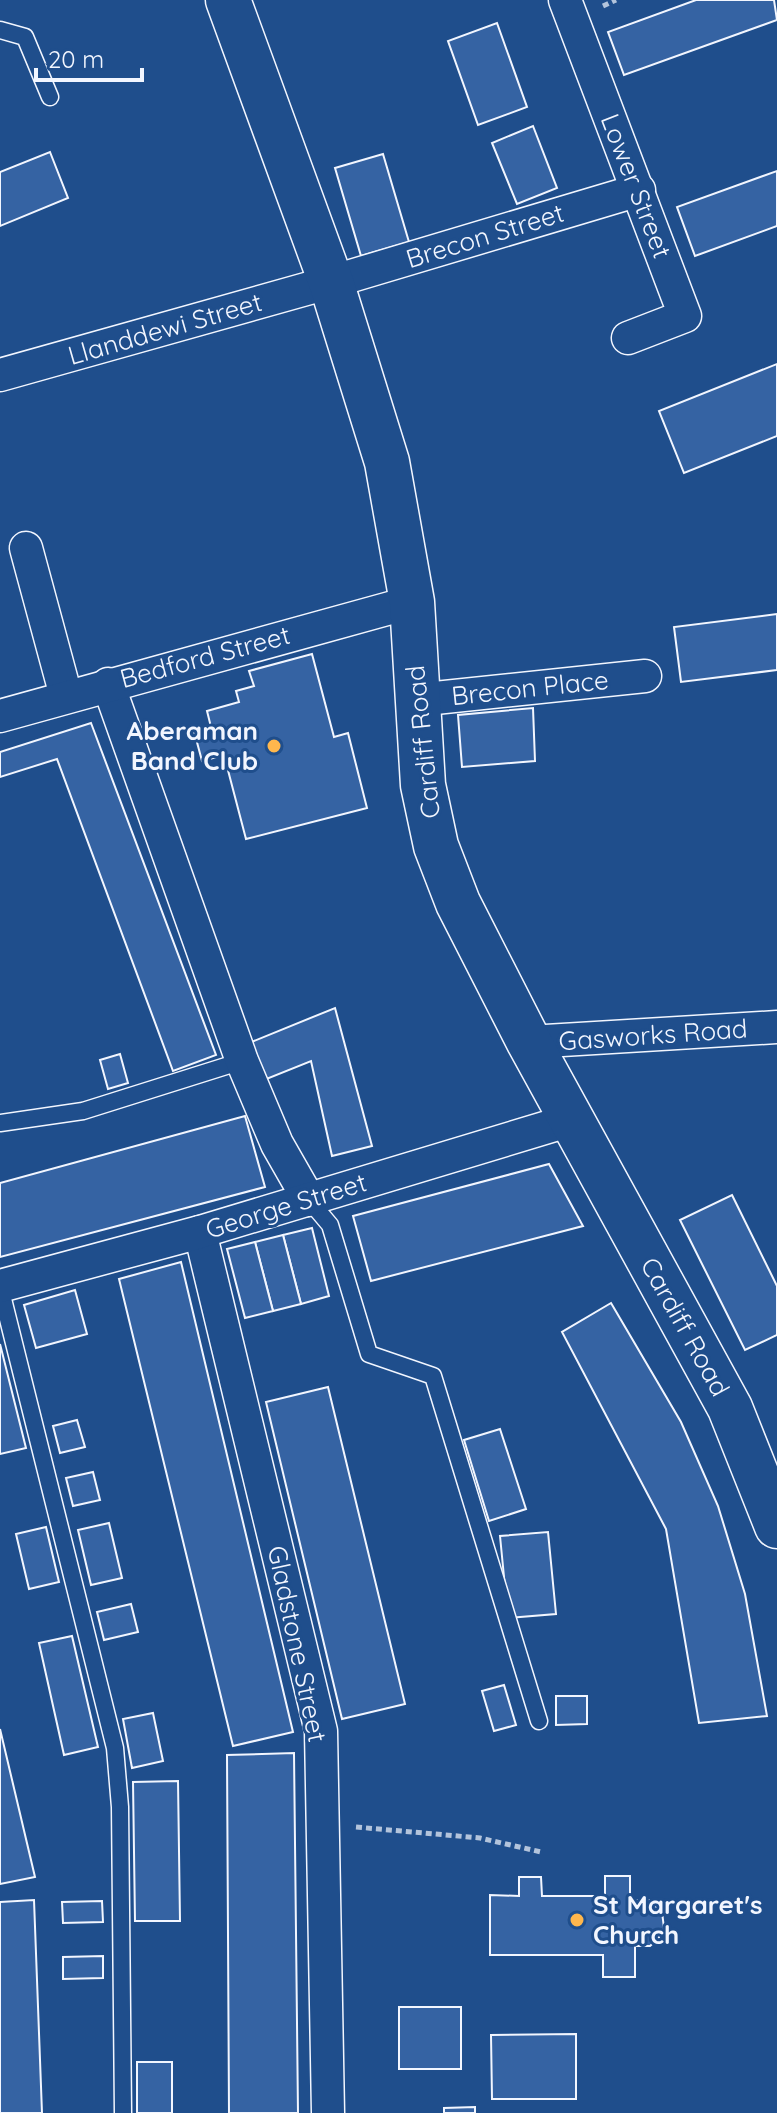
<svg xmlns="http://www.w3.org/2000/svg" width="777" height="2113" viewBox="0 0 777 2113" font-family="Quicksand,sans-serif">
<rect width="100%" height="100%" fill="#1f4e8c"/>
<g fill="#3563a3" stroke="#f2f6ff" stroke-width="2">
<path d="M696 0H774L777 20 624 75 608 32Z"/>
<path d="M497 23 527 107 478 125 448 41Z"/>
<path d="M533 126 557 188 517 204 492 143Z"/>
<path d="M50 152 68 198 0 226V172Z"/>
<path d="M383 154 409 242 361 256 335 168Z"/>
<path d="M777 171V226L695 256 677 207Z"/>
<path d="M777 364V436L684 473 659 411Z"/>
<path d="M777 614V670L681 682 674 627Z"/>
<path d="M312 654 334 737 348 733 367 808 246 839 224 755 202 761 194 731 211 727 207 711 239 702 236 691 254 686 249 671Z"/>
<path d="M533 708 535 761 462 767 458 715Z"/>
<path d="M91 723 216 1055 173 1071 57 759 0 777V752Z"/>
<path d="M335 1008 372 1146 332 1156 311 1061 264 1080 249 1043Z"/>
<path d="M120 1054 128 1083 108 1089 100 1060Z"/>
<path d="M245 1116 265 1187 0 1257V1183Z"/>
<path d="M549 1164 583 1226 371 1281 353 1216Z"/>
<path d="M732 1195 777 1286V1335L745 1350 680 1220Z"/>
<path d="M312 1228 329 1296 301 1304 283 1235Z"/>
<path d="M283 1235 301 1304 273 1311 255 1242Z"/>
<path d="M255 1242 273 1311 245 1318 227 1249Z"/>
<path d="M181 1262 293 1732 233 1746 119 1279Z"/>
<path d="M75 1290 87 1334 36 1348 24 1305Z"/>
<path d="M611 1303 681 1422 718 1506 745 1594 767 1716 699 1723 666 1529 562 1332Z"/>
<path d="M0 1344 26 1448 0 1454Z"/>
<path d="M328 1387 405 1704 342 1719 266 1402Z"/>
<path d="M77 1420 85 1447 60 1453 53 1426Z"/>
<path d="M500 1429 526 1509 489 1521 464 1440Z"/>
<path d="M93 1472 100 1500 73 1506 66 1478Z"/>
<path d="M109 1523 122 1578 91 1585 78 1530Z"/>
<path d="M46 1527 59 1582 29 1589 16 1534Z"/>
<path d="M548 1532 556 1614 508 1618 500 1536Z"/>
<path d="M131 1604 138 1632 104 1640 97 1612Z"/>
<path d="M72 1636 98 1747 64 1755 39 1643Z"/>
<path d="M504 1685 516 1725 494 1731 482 1691Z"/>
<path d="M556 1696H587V1724L556 1725Z"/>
<path d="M153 1713 163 1761 132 1768 123 1719Z"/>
<path d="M0 1729 35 1877 0 1884Z"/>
<path d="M294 1753 298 2113H229L227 1755Z"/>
<path d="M178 1781 180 1921H135L133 1782Z"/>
<path d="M605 1876H630V1900H649L662 1912 664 1928 658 1939 650 1946H635V1977H603V1955H490V1895L519 1896V1877H541L542 1896H605Z"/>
<path d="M34 1900 42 2113H0V1902Z"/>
<path d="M102 1901 103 1922 63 1923 62 1902Z"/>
<path d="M103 1956V1978L63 1979V1957Z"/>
<rect x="399" y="2007" width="62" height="62"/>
<path d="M576 2034V2099H492L491 2035Z"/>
<rect x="137" y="2062" width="35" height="51"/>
<path d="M475 2107V2113H444V2108Z"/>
</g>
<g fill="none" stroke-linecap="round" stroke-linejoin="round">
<defs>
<g id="lane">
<path d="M0 30 25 37 50 97"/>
<path d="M0 1123 83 1111 242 1061"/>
<path d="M309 1200 330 1225 369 1354 433 1376 539 1721"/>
<path d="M0 1287 115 1748 120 1807 123 2113"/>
</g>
<g id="street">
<path d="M565 0 685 316 628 338"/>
<path d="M0 375 331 282 639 190"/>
<path d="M26 548 66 696"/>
<path d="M108 684 242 1061 277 1144 309 1200"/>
<path d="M416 700 645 676"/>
<path d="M0 716 412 602"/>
<path d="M529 1042 777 1027"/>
<path d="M200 1232 321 1731 328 2113"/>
<path d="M0 1286 200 1232 571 1120"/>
</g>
<path id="secondary" d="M228 0 331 282 387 462 412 602 423 785 436 846 458 903 529 1042 730 1408 777 1526"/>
</defs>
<use href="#lane" stroke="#f2f6ff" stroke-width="19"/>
<use href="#street" stroke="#f2f6ff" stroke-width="35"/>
<use href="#secondary" stroke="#f2f6ff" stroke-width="47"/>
<g stroke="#b3c4dc" stroke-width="5" stroke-dasharray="6 4" stroke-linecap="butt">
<path d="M603 6 616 0"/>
<path d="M356 1827 480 1838 541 1852"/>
</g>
<use href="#lane" stroke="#1f4e8c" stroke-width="16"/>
<use href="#street" stroke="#1f4e8c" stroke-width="32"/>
<use href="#secondary" stroke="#1f4e8c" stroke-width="44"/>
</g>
<g fill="#ffb74d" stroke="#1f4e8c" stroke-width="3">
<circle cx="274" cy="746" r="8"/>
<circle cx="577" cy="1920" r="8"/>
</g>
<g text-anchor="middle" stroke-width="6" stroke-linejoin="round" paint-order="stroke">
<g font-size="26" fill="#f2f6ff" stroke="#1f4e8c">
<text transform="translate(636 186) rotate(69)" y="9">Lower Street</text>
<text transform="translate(485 236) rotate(-17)" y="9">Brecon Street</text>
<text transform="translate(165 329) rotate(-16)" y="9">Llanddewi Street</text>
<text transform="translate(205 657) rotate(-15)" y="9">Bedford Street</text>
<text transform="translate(530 688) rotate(-6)" y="9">Brecon Place</text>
<text transform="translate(423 742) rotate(-96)" y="9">Cardiff Road</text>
<text transform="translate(653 1035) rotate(-4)" y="9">Gasworks Road</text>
<text transform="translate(286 1206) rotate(-17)" y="9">George Street</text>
<text transform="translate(685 1327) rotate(61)" y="9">Cardiff Road</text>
<text transform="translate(297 1644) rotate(78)" y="9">Gladstone Street</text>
</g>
<g font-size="26" font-weight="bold" fill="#f2f6ff" stroke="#1f4e8c" text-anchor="end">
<text x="258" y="740">Aberaman<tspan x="258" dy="30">Band Club</tspan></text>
<text x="593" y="1914" text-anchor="start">St Margaret's<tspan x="593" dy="30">Church</tspan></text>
</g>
</g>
<path d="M36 68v12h106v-12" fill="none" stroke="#f2f6ff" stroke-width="4"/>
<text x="48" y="68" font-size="24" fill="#f2f6ff" stroke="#1f4e8c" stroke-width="6" paint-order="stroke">20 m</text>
</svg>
